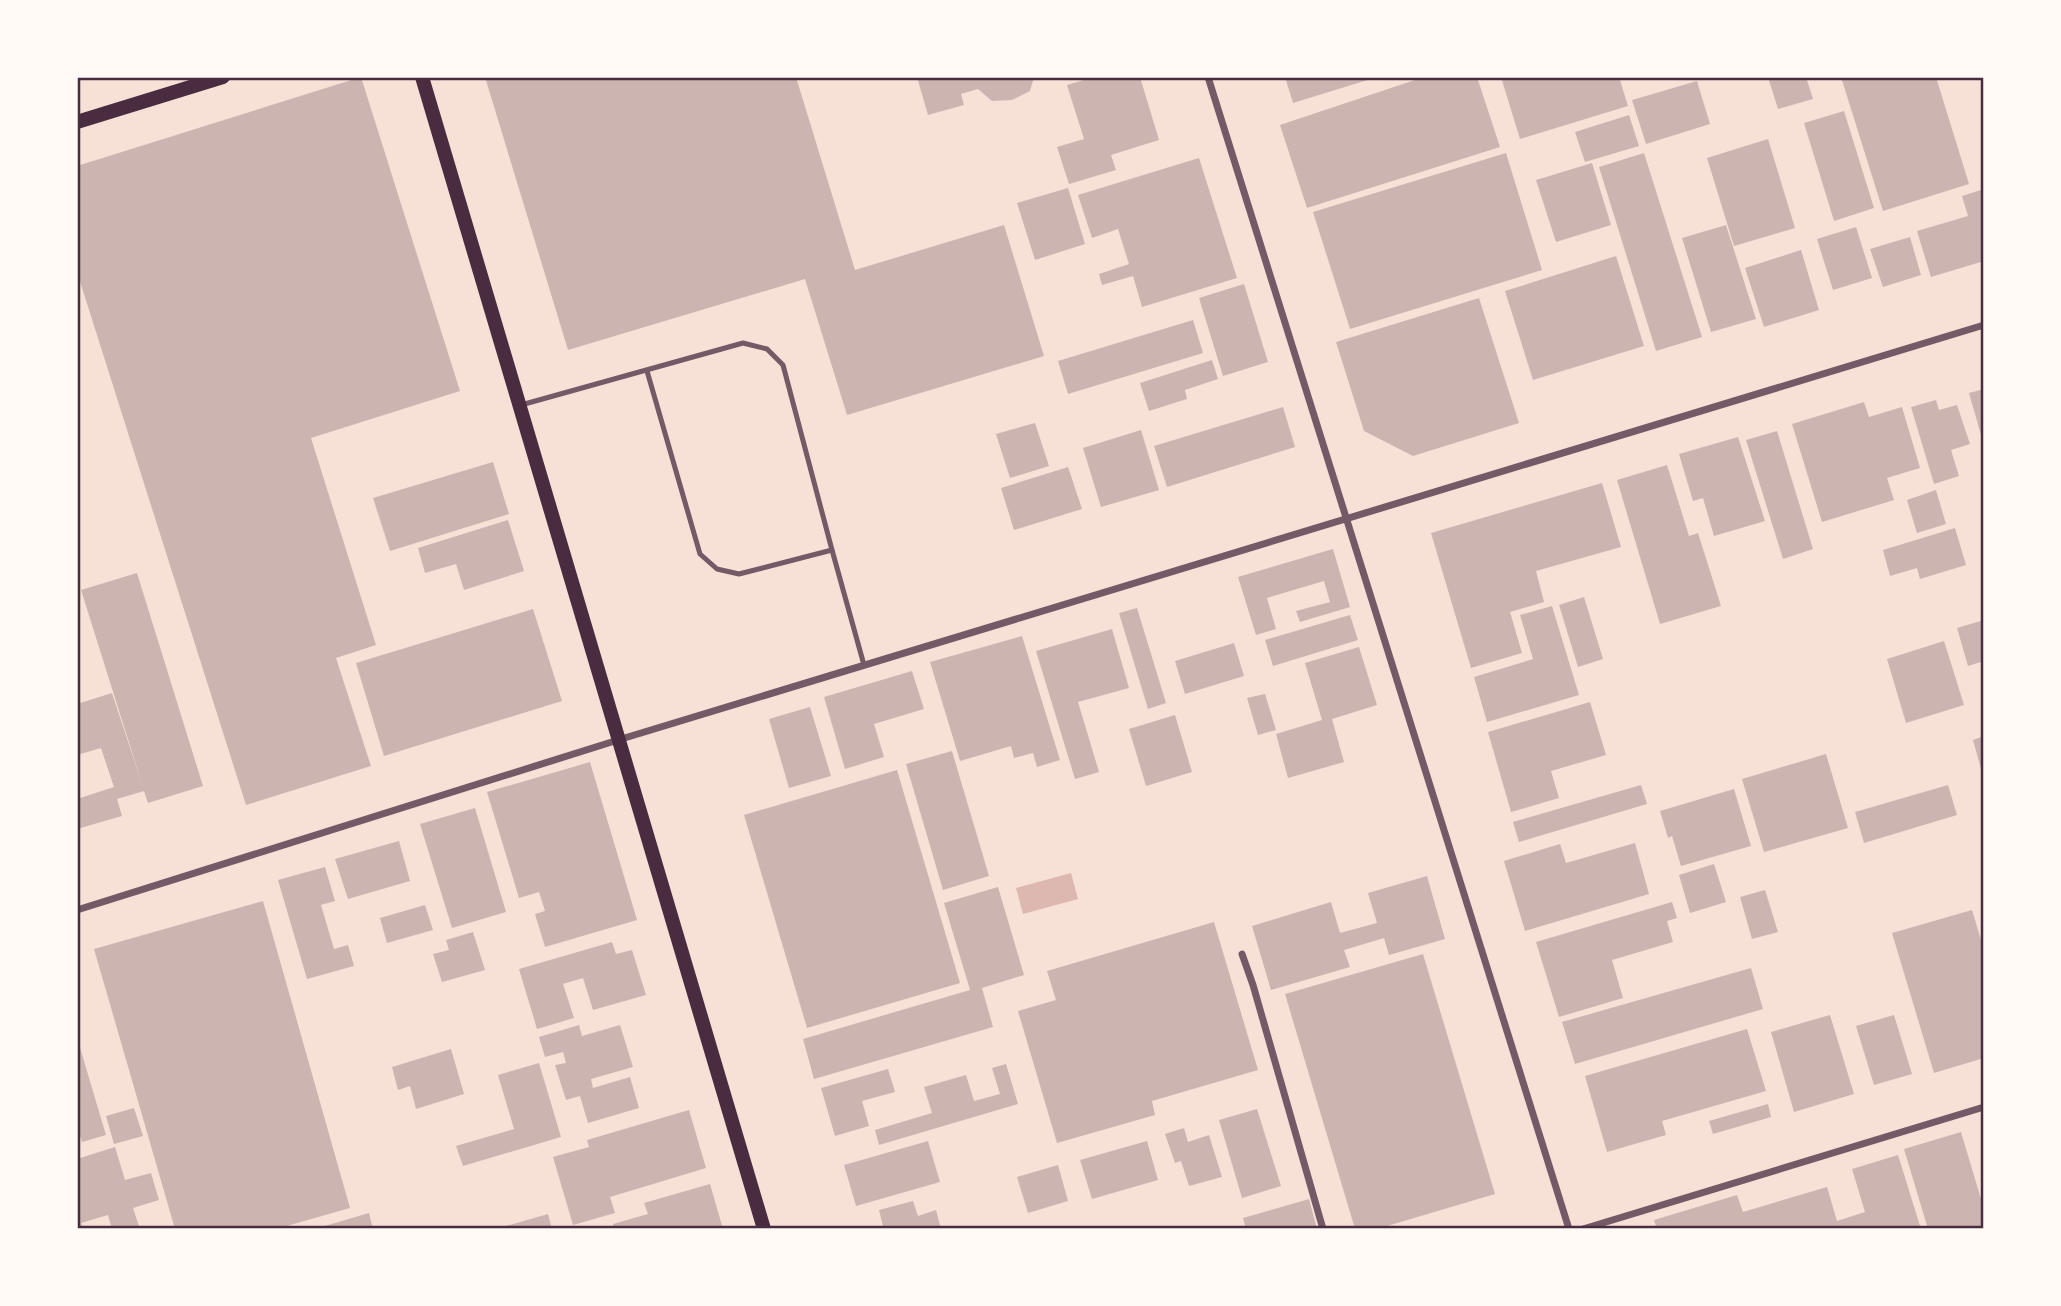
<svg xmlns="http://www.w3.org/2000/svg" width="2061" height="1306" viewBox="0 0 2061 1306" font-family="Bitter,serif">
<rect width="100%" height="100%" fill="#f7e1d7"/>
<path fill="#dcb8b0" d="M1071 873 1078 899 1023 914 1016 888Z"/>
<g fill="#ccb4b1">
<path d="M361 77 460 391 311 438 376 645 336 658 371 766 246 805 77 272V166Z"/>
<path d="M485 77H796L855 270 1004 225 1044 356 847 415 805 279 568 350Z"/>
<path d="M917 77H1034L1030 91 1012 100 992 101 978 89 961 94 964 105 928 115Z"/>
<path d="M1094 77H1140L1159 140 1111 155 1116 170 1069 184 1057 147 1084 139 1067 85Z"/>
<path d="M1285 77H1374V78L1293 103Z"/>
<path d="M1424 77H1477L1500 147 1307 208 1280 125Z"/>
<path d="M1501 77H1619L1628 106 1520 139Z"/>
<path d="M1768 77H1806L1813 99 1778 109Z"/>
<path d="M1841 77H1936L1969 184 1883 211Z"/>
<path d="M1697 81 1710 124 1646 144 1632 100Z"/>
<path d="M1844 111 1874 208 1834 221 1804 123Z"/>
<path d="M1629 115 1639 146 1585 162 1575 132Z"/>
<path d="M1768 139 1795 228 1734 246 1707 158Z"/>
<path d="M1506 153 1542 270 1350 329 1313 212Z"/>
<path d="M1644 153 1702 337 1656 351 1599 167Z"/>
<path d="M1199 158 1237 278 1142 307 1133 276 1102 285 1099 274 1129 264 1118 229 1092 238 1078 195Z"/>
<path d="M1592 163 1611 225 1556 242 1536 180Z"/>
<path d="M1068 188 1085 244 1035 260 1017 203Z"/>
<path d="M1984 189V261L1931 277 1917 231 1968 216 1962 196Z"/>
<path d="M1726 225 1756 319 1711 332 1682 238Z"/>
<path d="M1856 227 1872 278 1833 290 1817 239Z"/>
<path d="M1910 237 1921 275 1883 287 1870 249Z"/>
<path d="M1801 250 1819 310 1764 327 1745 268Z"/>
<path d="M1616 256 1644 346 1533 380 1505 291Z"/>
<path d="M1244 284 1268 362 1223 376 1199 298Z"/>
<path d="M1479 298 1519 423 1413 456 1364 431 1336 342Z"/>
<path d="M1193 320 1203 353 1068 394 1058 361Z"/>
<path d="M1212 360 1218 379 1185 390 1187 399 1149 411 1140 383Z"/>
<path d="M1984 389V442H1983L1969 393Z"/>
<path d="M1936 400 1939 410 1957 405 1970 444 1951 450 1959 476 1934 484 1911 407Z"/>
<path d="M1864 402 1869 417 1902 407 1920 468 1887 478 1894 500 1822 522 1792 424Z"/>
<path d="M1283 407 1295 447 1167 487 1154 446Z"/>
<path d="M1035 423 1049 466 1010 478 996 434Z"/>
<path d="M1141 430 1159 490 1101 507 1083 448Z"/>
<path d="M1777 431 1813 549 1783 559 1746 440Z"/>
<path d="M1738 437 1765 521 1714 536 1703 498 1693 501 1679 454Z"/>
<path d="M493 462 509 514 390 551 373 498Z"/>
<path d="M1667 465 1689 536 1698 533 1721 606 1660 624 1617 480Z"/>
<path d="M1068 467 1082 509 1014 530 1001 488Z"/>
<path d="M1602 483 1621 547 1536 571 1544 602 1510 612 1522 653 1471 668 1431 533Z"/>
<path d="M1936 490 1946 524 1917 533 1907 500Z"/>
<path d="M508 520 524 571 464 590 456 564 425 573 418 548Z"/>
<path d="M1955 528 1966 565 1920 579 1917 568 1890 576 1883 550Z"/>
<path d="M1333 549 1350 607 1300 622 1296 611 1330 602 1324 581 1267 598 1276 629 1256 635 1238 577Z"/>
<path d="M137 573 203 786 148 803 144 791 117 799 122 816 77 829V799L114 787 101 748 77 755V704L112 693 143 787 81 590Z"/>
<path d="M1584 597 1603 659 1578 667 1559 605Z"/>
<path d="M1552 606 1579 695 1487 722 1474 677 1533 659 1520 615Z"/>
<path d="M1137 608 1166 703 1148 709 1119 613Z"/>
<path d="M533 609 562 701 384 756 356 663Z"/>
<path d="M1350 615 1358 640 1273 666 1265 640Z"/>
<path d="M1984 620V661L1968 666 1957 628Z"/>
<path d="M1112 629 1129 688 1078 702 1099 772 1075 779 1036 651Z"/>
<path d="M1022 636 1060 760 1037 767 1033 753 1014 758 1011 746 960 761 930 662Z"/>
<path d="M1944 641 1964 705 1906 723 1887 659Z"/>
<path d="M1234 643 1244 676 1185 694 1175 661Z"/>
<path d="M1359 647 1377 705 1332 719 1344 762 1288 778 1276 734 1322 720 1305 663Z"/>
<path d="M912 671 924 709 874 724 884 757 845 769 824 697Z"/>
<path d="M1265 694 1276 730 1258 735 1247 698Z"/>
<path d="M1590 702 1606 755 1551 771 1559 798 1511 812 1488 732Z"/>
<path d="M810 707 831 776 789 788 769 719Z"/>
<path d="M1175 715 1192 772 1146 786 1129 729Z"/>
<path d="M1984 736V776H1983L1973 740Z"/>
<path d="M952 751 989 876 943 890 906 764Z"/>
<path d="M1826 754 1848 828 1764 852 1742 779Z"/>
<path d="M590 762 637 920 545 947 535 914 545 911 539 892 519 898 487 792Z"/>
<path d="M897 770 960 983 807 1028 744 815Z"/>
<path d="M1641 785 1647 804 1519 842 1513 822Z"/>
<path d="M1948 785 1957 815 1864 843 1855 812Z"/>
<path d="M1734 789 1751 846 1681 866 1672 836 1668 838 1660 811Z"/>
<path d="M475 808 506 912 452 928 420 824Z"/>
<path d="M399 841 410 881 348 899 335 859Z"/>
<path d="M1635 843 1649 894 1525 931 1504 861 1560 844 1566 863Z"/>
<path d="M1714 864 1726 902 1690 913 1679 875Z"/>
<path d="M325 867 335 901 321 905 334 949 348 945 354 966 307 979 278 880Z"/>
<path d="M1427 876 1445 939 1389 955 1384 938 1344 950 1350 967 1271 990 1252 926 1331 902 1340 933 1377 923 1368 893Z"/>
<path d="M998 887 1024 975 982 988 993 1027 814 1079 803 1039 970 990 944 903Z"/>
<path d="M1765 890 1778 932 1752 939 1740 897Z"/>
<path d="M263 901 350 1208 276 1229H175L94 949Z"/>
<path d="M1672 902 1677 918 1667 921 1673 942 1612 960 1623 998 1559 1017 1536 942Z"/>
<path d="M425 905 433 930 387 943 380 918Z"/>
<path d="M1972 910 1984 950V1058L1934 1073 1892 933Z"/>
<path d="M1214 922 1258 1070 1152 1101 1155 1115 1057 1143 1018 1011 1056 1000 1047 971Z"/>
<path d="M473 932 485 970 442 982 433 954 449 950 446 940Z"/>
<path d="M612 942 616 954 632 950 646 995 593 1010 583 978 563 984 574 1018 537 1029 519 969Z"/>
<path d="M1423 954 1495 1194 1377 1229H1355L1285 994Z"/>
<path d="M1751 968 1763 1009 1575 1064 1562 1022Z"/>
<path d="M1830 1015 1854 1094 1794 1112 1771 1032Z"/>
<path d="M1894 1015 1912 1074 1874 1085 1856 1026Z"/>
<path d="M579 1025 582 1036 620 1025 633 1067 591 1079 593 1088 630 1077 639 1108 588 1123 580 1096 566 1100 555 1065 566 1063 563 1052 545 1057 539 1037Z"/>
<path d="M1747 1029 1766 1091 1662 1121 1666 1135 1607 1152 1585 1076Z"/>
<path d="M78 1041 106 1135 82 1142 77 1125Z"/>
<path d="M451 1049 464 1094 416 1109 410 1086 398 1090 392 1067Z"/>
<path d="M539 1063 561 1137 463 1166 456 1146 514 1129 498 1075Z"/>
<path d="M1006 1064 1018 1104 879 1145 875 1130 932 1113 924 1087 966 1075 974 1101 1000 1094 992 1068Z"/>
<path d="M888 1069 895 1092 862 1101 869 1126 835 1136 821 1088Z"/>
<path d="M1768 1104 1771 1117 1713 1134 1709 1121Z"/>
<path d="M134 1108 143 1136 114 1144 106 1116Z"/>
<path d="M1257 1109 1281 1186 1242 1198 1219 1120Z"/>
<path d="M689 1110 706 1168 610 1197 615 1213 573 1225 553 1157 589 1147 587 1140Z"/>
<path d="M1184 1128 1188 1142 1209 1135 1222 1177 1189 1186 1181 1161 1175 1163 1165 1134Z"/>
<path d="M1961 1132 1984 1209V1229H1928L1904 1149Z"/>
<path d="M928 1141 940 1182 856 1206 844 1165Z"/>
<path d="M1147 1141 1158 1180 1092 1199 1080 1160Z"/>
<path d="M115 1147 125 1180 151 1173 159 1200 133 1208 140 1229H112L108 1215 81 1223 83 1229H77V1159Z"/>
<path d="M1898 1155 1921 1229H1657L1654 1220 1737 1195 1743 1212 1827 1187 1837 1221 1865 1212 1852 1169Z"/>
<path d="M1058 1165 1068 1201 1028 1213 1017 1177Z"/>
<path d="M710 1184 723 1229H614L613 1224 648 1214 644 1203Z"/>
<path d="M1309 1199 1317 1229H1246L1243 1218Z"/>
<path d="M913 1201 918 1216 936 1210 941 1229H874L883 1226 879 1210Z"/>
<path d="M369 1213 373 1229H318V1228Z"/>
<path d="M548 1214 552 1229H499V1228Z"/>
</g>
<g fill="none" stroke-linecap="round" stroke-linejoin="round">
<g stroke="#755966" stroke-width="5">
<path d="M647 371 700 554 717 569 739 574 832 550"/>
<path d="M521 405 743 343 767 349 783 365 832 550 864 665"/>
</g>
<g stroke="#755966" stroke-width="7">
<path d="M1208 77 1569 1229"/>
<path d="M77 910 618 740 1984 325"/>
<path d="M1242 954 1253 985 1323 1229"/>
<path d="M1583 1229 1984 1107"/>
</g>
<g stroke="#4a2c40" stroke-width="14">
<path d="M422 77 764 1229"/>
<path d="M77 122 223 77"/>
</g>
</g>
<rect width="2061" height="1306" fill="none" stroke="#fffaf5" stroke-width="158"/>
<rect x="79" y="79" width="1903" height="1148" fill="none" stroke="#4a2c40" stroke-width="2.5"/>
</svg>
